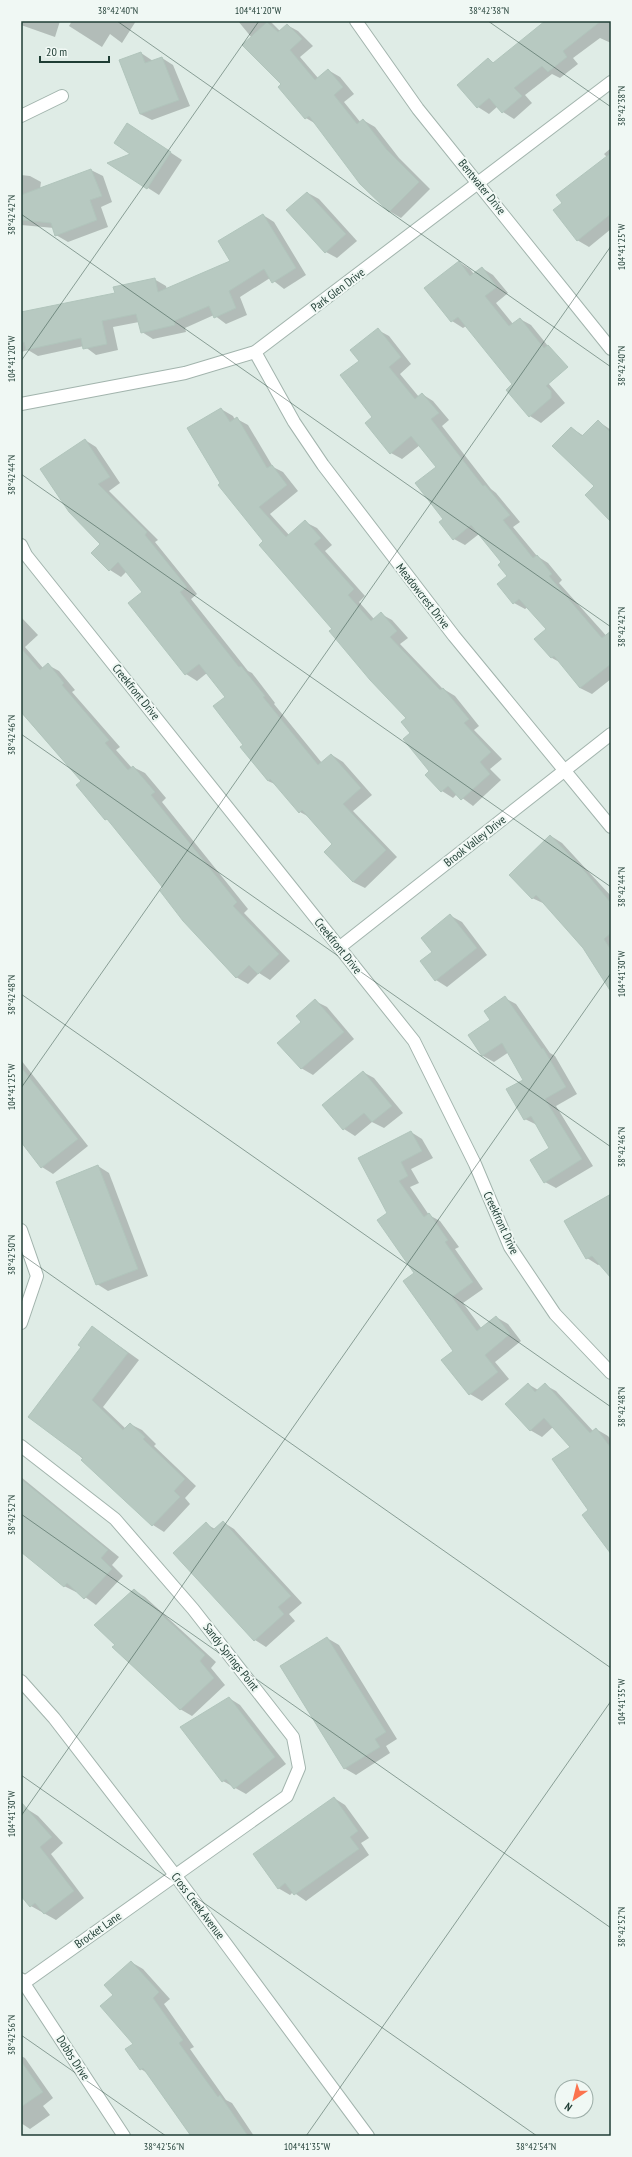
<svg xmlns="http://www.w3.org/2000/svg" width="632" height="2157" viewBox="0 0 632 2157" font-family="'PT Sans Narrow',sans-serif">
<rect width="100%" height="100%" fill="#dfece6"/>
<g fill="#0003">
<path d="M21 21H60L55 37 21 25Z"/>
<path d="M72 21H136L122 43 110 34 102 47 69 26Z"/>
<path d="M238 21H270L280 31 287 25 298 31 313 46 300 57 318 78 328 70 340 77 354 94 344 102 361 123 363 120 375 127 399 158 430 189 401 218 389 211 316 124 306 118 252 38Z"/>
<path d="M555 21H611V43L600 38 573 58 578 64 560 78 552 74 525 95 532 103 514 119 503 112 498 106 489 114 478 107 488 59 494 63Z"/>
<path d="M141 53 153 61 162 58 173 65 190 106 152 120 140 114Z"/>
<path d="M138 131 182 160 159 195 109 163 132 154Z"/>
<path d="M611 148V229L589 247 577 240 563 204 607 157 604 154Z"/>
<path d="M91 170 103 176 112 202 101 207 108 227 68 242 56 235 54 228 21 225V175L30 176 41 182 40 189Z"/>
<path d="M308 193 319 199 357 241 337 258 326 252Z"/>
<path d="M263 215 274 222 306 275 284 289 270 278 240 297 247 315 226 324 214 315 185 328 186 332 153 339 142 332 139 322 113 327 118 350 96 355 84 346 38 356 28 350 21 352V313L116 294 154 279 166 286 167 290 231 261Z"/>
<path d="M459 262 470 269 474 274 482 268 493 275 508 293 496 303 513 324 520 319 531 325 561 362 543 377 565 403 541 423 530 416 507 390 514 384 466 326 463 328 452 321Z"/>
<path d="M378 330 389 336 411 364 400 374 419 397 422 394 433 401 449 420 442 426 491 489 496 493 520 522 513 527 537 556 548 563 562 580 559 583 611 641V679L592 694 580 688 561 663 552 658 547 629 528 607 525 609 514 603 508 576 503 562 479 534 465 545 454 539 444 519 437 467 420 445 402 459 391 453 373 417 360 361Z"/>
<path d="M221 409 233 416 235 420 237 419 248 425 273 467 283 472 298 491 270 514 290 536 305 522 317 528 332 545 325 551 365 596 359 602 374 619 381 614 392 620 408 638 400 644 442 688 455 696 479 726 474 730 502 759 490 769 501 780 473 806 457 794 453 798 442 791 412 733 408 718 333 629 264 541 222 483Z"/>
<path d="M598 421 611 430V521L571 428 584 436Z"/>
<path d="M85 440 96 447 120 483 109 491 158 540 155 542 197 594 191 599 248 671 252 673 275 703 274 704 322 763 332 755 343 762 372 795 353 811 397 857 365 888 353 882 334 844 311 818 300 812 277 785 268 781 241 747 245 745 226 697 207 673 197 681 186 674 143 592 127 571 121 577 110 570 92 553 102 544Z"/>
<path d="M21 617 38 635 25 647 43 668 48 665 59 671 75 690 72 692 120 747 116 750 132 768 133 767 145 773 166 798 162 802 248 909 244 913 290 961 270 980 259 973 248 984 236 977 110 821 106 819 82 781 21 712Z"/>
<path d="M551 836 562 843 611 896V990L583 947 545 904 532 898Z"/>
<path d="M451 916 462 922 487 955 447 987 436 980 433 952Z"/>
<path d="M505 998 516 1004 550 1053 555 1056 577 1094 556 1106 593 1166 556 1188 545 1182 551 1149 537 1125 525 1119 524 1080 509 1052 494 1062 483 1056 469 1036 492 1020Z"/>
<path d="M315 1001 327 1007 354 1039 313 1075 301 1068Z"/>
<path d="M21 1060 88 1146 53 1174 42 1167 21 1141Z"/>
<path d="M363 1072 374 1078 403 1113 384 1128 372 1122 355 1136 344 1129Z"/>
<path d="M411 1132 422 1139 433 1158 411 1169 419 1183 410 1187 429 1215 440 1221 459 1247 455 1249 483 1289 463 1303 482 1329 496 1317 508 1324 521 1341 495 1362 509 1379 482 1401 470 1394 454 1351 388 1213 360 1159Z"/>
<path d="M98 1166 109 1173 148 1276 108 1291 97 1284Z"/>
<path d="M611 1195V1276L600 1264 598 1265 587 1258Z"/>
<path d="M93 1327 139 1360 103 1407 126 1429 130 1424 142 1430 156 1444 154 1446 196 1486 185 1498 190 1504 164 1532 153 1525 69 1446 83 1347Z"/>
<path d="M528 1384 538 1390 545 1385 556 1391 593 1431 596 1429 608 1436 611 1440V1551L590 1510 571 1447 553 1427 542 1437 530 1430Z"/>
<path d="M21 1477 119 1557 112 1565 123 1576 96 1605 77 1591 76 1592 64 1586 21 1550Z"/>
<path d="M223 1522 234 1529 302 1603 289 1614 295 1621 266 1647 255 1640 177 1556 206 1524 215 1529Z"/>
<path d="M134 1590 145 1597 216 1662 211 1668 225 1685 192 1716 180 1709 116 1645Z"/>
<path d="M327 1638 339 1645 397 1739 386 1746 390 1753 356 1775 344 1768Z"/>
<path d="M229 1698 240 1705 286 1764 246 1794 223 1781Z"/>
<path d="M334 1798 345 1805 369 1838 361 1843 369 1855 306 1901 293 1892 290 1895 278 1888Z"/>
<path d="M27 1809 38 1816 63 1843 51 1854 84 1898 56 1920 31 1906 21 1894V1812Z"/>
<path d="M131 1962 143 1969 170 1999 164 2004 194 2047 190 2049 226 2100 232 2103 254 2136H192L147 2073 141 2069 134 2044 115 1996Z"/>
<path d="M21 2056 25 2058 53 2098 43 2106 50 2115 30 2129 21 2123Z"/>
</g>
<g fill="#b7c9c1" stroke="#b1c5bc">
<path d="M545 21H601L563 51 567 57 548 72 542 66 514 88 522 96 502 113 489 98 477 108 457 85 488 58 493 63Z"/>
<path d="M267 22 278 32 287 24 302 39 290 50 315 80 328 69 343 87 334 95 357 124 363 119 387 150 419 182 389 212 360 184 309 116 305 119 278 87 281 84 242 45Z"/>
<path d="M141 52 145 63 162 57 179 100 140 114 119 60Z"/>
<path d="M127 123 171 152 147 189 107 163 130 154 114 143Z"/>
<path d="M611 153V214L577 241 553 210 562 203 556 195Z"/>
<path d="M91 169 102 196 90 200 97 220 55 236 51 223 21 220V195Z"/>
<path d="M307 192 346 234 325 253 286 210Z"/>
<path d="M263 214 296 268 272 283 264 269 229 291 236 308 214 318 209 306 174 321 175 325 141 333 136 314 102 321 107 344 83 349 81 338 26 350 24 342 21 343V312L115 293 113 287 155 278 158 292 230 261 218 241Z"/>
<path d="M459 261 470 276 482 267 497 287 485 296 509 326 520 318 544 348 548 345 568 367 546 386 551 391V398L529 417 506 390 512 384 458 317 451 322 424 288Z"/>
<path d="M378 328 401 357 389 367 415 399 422 393 439 413 431 419 483 486 485 485 510 515 503 520 533 558 537 555 552 574 549 576 602 638 611 631V664L580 688 554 656 551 658 534 639 546 629 519 599 513 604 497 584 507 576 498 565 501 562 471 525 453 540 439 522 443 519 415 483 436 467 411 436 390 454 365 423 372 417 340 375 359 361 350 350Z"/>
<path d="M221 408 230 422 237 417 267 468 272 465 287 485 259 507 286 537 305 520 321 538 314 544 354 589 348 595 371 621 381 612 397 631 390 637 440 690 443 688 469 719 464 723 491 752 480 762 490 774 461 800 448 786 441 792 425 775 429 771 403 739 410 733 401 722 406 718 370 680 329 631 332 629 259 545 263 541 218 485 220 483 187 428Z"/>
<path d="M598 420 611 433V522L585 495 594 486 552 446 571 427 582 436Z"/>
<path d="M85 439 110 477 98 484 147 532 145 535 187 587 180 592 239 667 241 666 265 696 263 697 318 765 331 754 361 788 343 804 386 850 353 882 324 852 332 844 302 810 299 813 270 779 268 781 240 747 243 745 213 706 225 697 199 664 185 675 128 603 142 592 118 562 109 571 91 553 100 544 69 512 40 469Z"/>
<path d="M21 648 40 670 48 663 64 683 62 685 109 740 105 743 128 770 133 766 155 792 151 795 237 902 233 906 279 954 258 974 249 965 236 978 183 921 160 891 163 888 107 819 105 820 76 785 81 781 21 712Z"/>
<path d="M550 835 582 868 611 903V933L604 939 611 950V992L583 948 536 895 532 899 509 875Z"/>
<path d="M450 914 477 948 435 981 420 961 432 952 421 938Z"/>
<path d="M505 996 542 1049 543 1048 566 1087 545 1099 582 1159 544 1183 530 1160 549 1148 531 1116 524 1120 506 1089 523 1080 502 1043 482 1056 468 1035 490 1020 484 1011Z"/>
<path d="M315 999 344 1032 301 1069 277 1043 301 1022 296 1016Z"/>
<path d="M21 1067 78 1139 41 1168 21 1142Z"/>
<path d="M363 1071 392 1106 372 1122 364 1113 343 1130 322 1105Z"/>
<path d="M411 1131 422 1151 401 1162 408 1176 399 1181 424 1217 429 1213 448 1240 445 1242 473 1282 452 1297 477 1331 496 1316 510 1334 485 1355 498 1372 469 1395 441 1360 453 1351 403 1281 414 1273 377 1220 387 1213 358 1158Z"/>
<path d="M98 1165 138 1269 96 1285 56 1182Z"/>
<path d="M611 1194V1278L592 1256 586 1259 564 1221Z"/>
<path d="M92 1326 128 1353 92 1400 123 1430 130 1423 145 1437 143 1439 185 1479 174 1491 180 1497 152 1526 81 1460 83 1458 28 1417 81 1347 78 1345Z"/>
<path d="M528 1383 535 1392 545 1383 590 1433 596 1428 611 1448V1554L582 1515 588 1510 552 1459 570 1447 544 1418 530 1431 505 1404Z"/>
<path d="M21 1479 108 1550 101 1558 112 1569 84 1599 67 1583 64 1587 21 1552Z"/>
<path d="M223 1521 291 1596 278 1607 284 1614 254 1641 173 1553 206 1522 213 1530Z"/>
<path d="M134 1589 205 1655 200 1661 214 1678 180 1710 112 1647 115 1645 94 1625Z"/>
<path d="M327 1637 386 1732 375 1739 380 1747 344 1769 280 1666Z"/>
<path d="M229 1697 275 1757 234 1789 226 1779 222 1782 180 1727Z"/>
<path d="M334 1797 358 1831 350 1837 359 1849 294 1895 285 1883 278 1889 253 1854Z"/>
<path d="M21 1802 52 1837 40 1847 74 1891 44 1914 35 1903 30 1907 21 1896Z"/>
<path d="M131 1961 159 1992 153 1998 183 2040 179 2043 218 2097 220 2095 248 2136H191L143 2068 140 2070 125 2049 133 2044 100 2006 113 1995 104 1985Z"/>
<path d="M21 2061 43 2092 21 2107Z"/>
</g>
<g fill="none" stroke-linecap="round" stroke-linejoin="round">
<defs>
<g id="minor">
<path d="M356 21 418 109 611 349"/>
<path d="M21 116 62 96"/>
<path d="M255 352 294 422 323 465 454 636 611 827"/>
<path d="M21 404 185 373 255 352 611 82"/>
<path d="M21 545 26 555 414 1041 475 1164 510 1247 555 1314 611 1373"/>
<path d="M340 947 611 734"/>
<path d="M21 1230 37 1276 21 1323"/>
<path d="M21 1446 115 1519 193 1609 293 1737 299 1768 287 1796 21 1985"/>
<path d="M21 1979 124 2136"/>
</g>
<path id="tertiary" d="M21 1681 54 1718 175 1875 368 2136"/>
</defs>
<use href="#minor" stroke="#a2b4ad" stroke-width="14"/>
<use href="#tertiary" stroke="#a2b4ad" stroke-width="14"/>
<use href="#minor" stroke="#fff" stroke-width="12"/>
<use href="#tertiary" stroke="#fff" stroke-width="12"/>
</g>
<path fill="none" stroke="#1f3d34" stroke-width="1" stroke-opacity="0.45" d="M117 21 611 367M488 21 611 107M21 214 611 627M21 361 259 21M21 474 611 887M21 734 611 1147M21 994 611 1407M21 1088 611 246M21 1254 611 1668M21 1514 611 1928M21 1775 537 2136M21 1816 611 973M21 2035 166 2136M306 2136 611 1701"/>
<g text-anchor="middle" stroke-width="4" stroke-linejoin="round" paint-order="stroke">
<g font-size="12" fill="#1f3d34" stroke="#f0f8f4">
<text transform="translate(482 187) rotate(51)" y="4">Bentwater Drive</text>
<text transform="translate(338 290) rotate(-37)" y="4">Park Glen Drive</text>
<text transform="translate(423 596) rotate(52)" y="4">Meadowcrest Drive</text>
<text transform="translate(136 692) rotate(51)" y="4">Creekfront Drive</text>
<text transform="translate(475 841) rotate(-38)" y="4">Brook Valley Drive</text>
<text transform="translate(338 946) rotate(51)" y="4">Creekfront Drive</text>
<text transform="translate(501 1223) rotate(65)" y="4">Creekfront Drive</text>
<text transform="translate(231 1657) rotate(52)" y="4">Sandy Springs Point</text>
<text transform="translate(198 1906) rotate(53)" y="4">Cross Creek Avenue</text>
<text transform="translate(98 1930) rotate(-35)" y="4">Brocket Lane</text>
<text transform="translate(73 2058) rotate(57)" y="4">Dobbs Drive</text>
</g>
</g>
<rect width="632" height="2157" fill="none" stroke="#f0f8f4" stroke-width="44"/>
<g transform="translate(574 2099) rotate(215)"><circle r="19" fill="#f0f8f4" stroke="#9cada7"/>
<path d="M0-3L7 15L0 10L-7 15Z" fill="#fb734e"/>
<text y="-6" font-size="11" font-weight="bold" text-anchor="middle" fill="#1f3d34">N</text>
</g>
<path d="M40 56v6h69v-6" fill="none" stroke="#1f3d34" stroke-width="2"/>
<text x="46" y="56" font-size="12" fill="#1f3d34" stroke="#f0f8f4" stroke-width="3" paint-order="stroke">20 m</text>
<rect x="22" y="22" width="588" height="2113" fill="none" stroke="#1f3d34" stroke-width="1.5"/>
<g font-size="10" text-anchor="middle" fill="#1f3d34">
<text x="118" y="14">38°42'40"N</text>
<text x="258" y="14">104°41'20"W</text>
<text x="489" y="14">38°42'38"N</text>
<text transform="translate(621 106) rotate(-90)" y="4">38°42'38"N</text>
<text transform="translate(11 215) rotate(-90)" y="4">38°42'42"N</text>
<text transform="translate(621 247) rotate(-90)" y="4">104°41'25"W</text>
<text transform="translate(11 359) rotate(-90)" y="4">104°41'20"W</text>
<text transform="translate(621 366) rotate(-90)" y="4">38°42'40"N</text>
<text transform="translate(11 475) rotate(-90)" y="4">38°42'44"N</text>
<text transform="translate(621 627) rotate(-90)" y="4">38°42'42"N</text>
<text transform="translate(11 735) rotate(-90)" y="4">38°42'46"N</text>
<text transform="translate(621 887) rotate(-90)" y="4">38°42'44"N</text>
<text transform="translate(621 974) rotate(-90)" y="4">104°41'30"W</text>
<text transform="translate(11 995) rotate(-90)" y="4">38°42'48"N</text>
<text transform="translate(11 1087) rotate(-90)" y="4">104°41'25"W</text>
<text transform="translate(621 1147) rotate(-90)" y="4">38°42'46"N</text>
<text transform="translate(11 1255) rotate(-90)" y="4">38°42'50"N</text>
<text transform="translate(621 1407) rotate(-90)" y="4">38°42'48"N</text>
<text transform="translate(11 1515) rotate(-90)" y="4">38°42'52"N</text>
<text transform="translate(621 1702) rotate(-90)" y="4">104°41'35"W</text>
<text transform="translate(11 1814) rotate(-90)" y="4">104°41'30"W</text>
<text transform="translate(621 1927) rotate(-90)" y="4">38°42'52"N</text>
<text transform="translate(11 2035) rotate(-90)" y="4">38°42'56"N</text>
<text x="164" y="2150">38°42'56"N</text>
<text x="307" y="2150">104°41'35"W</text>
<text x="536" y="2150">38°42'54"N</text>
</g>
</svg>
